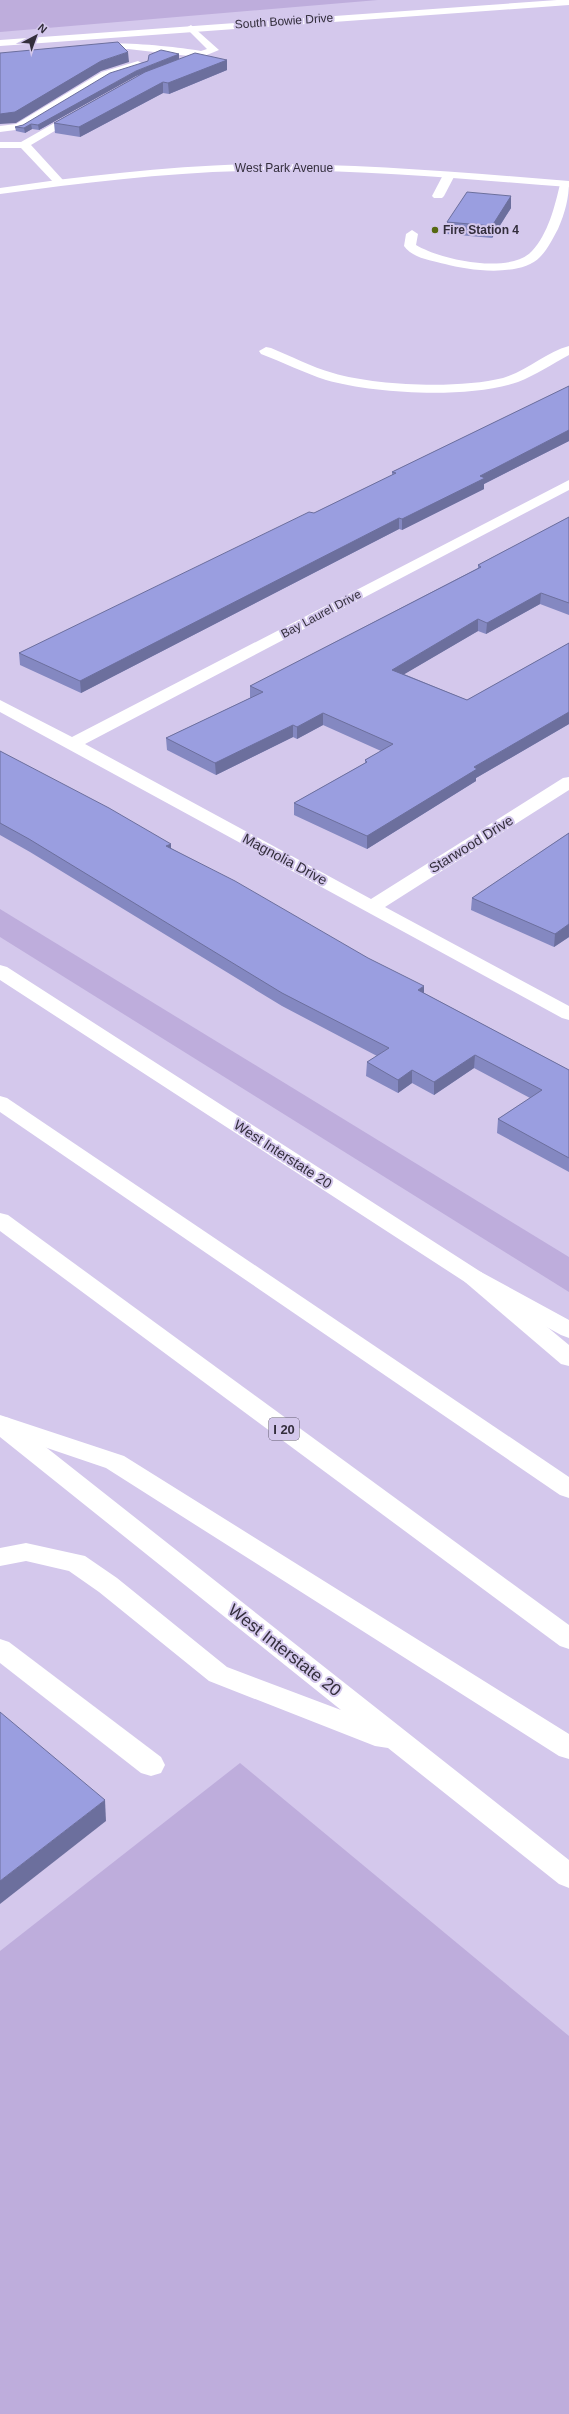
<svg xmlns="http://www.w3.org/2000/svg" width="569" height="2414" viewBox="0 0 569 2414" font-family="Arial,sans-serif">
<rect width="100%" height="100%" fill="#d4c8ec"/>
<g fill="#beaddc">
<path d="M0 0H378L0 32Z"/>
<path d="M0 909 569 1257V1292L0 937Z"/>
<path d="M240 1763 569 2036V2414H0V1951Z"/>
</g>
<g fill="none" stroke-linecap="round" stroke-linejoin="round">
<g fill="#fff" fill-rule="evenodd">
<path d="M191 25 219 50 175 68 170 65 171 63 189 56 128 49 94 52 89 49C99 37 184 48 201 51L207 49 186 28Z"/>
<path d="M138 61 143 64 142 66 110 76 23 129 0 132V126L16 124 102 72Z"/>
<path d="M81 108 85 109V113L31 145 63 180V184H55L21 148H0V142H21Z"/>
<path d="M449 172 455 175 444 196 442 198H434L432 196 443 175Z"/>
<path d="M566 181H569C569 198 565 213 558 229 553 238 548 249 540 257 521 277 470 271 445 264 433 261 412 258 404 246L406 234 412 230 418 234 416 245C441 260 510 275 532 251 548 234 555 206 560 184Z"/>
<path d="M569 346V355C552 364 536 375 518 382 468 399 376 394 326 380 304 373 283 362 261 354L259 351 266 347 271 348C291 356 311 367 333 373 377 386 459 389 503 378 527 371 546 352 569 346Z"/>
<path d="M0 1639 9 1642 161 1757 165 1765 161 1773 151 1776 141 1773 0 1663Z"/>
</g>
<path fill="#fff" fill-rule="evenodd" d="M569 480V490L85 744 371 899 563 778 569 777V790L385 907 569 1006V1020L562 1018 0 712V700L72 737Z"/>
<g fill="#fff" fill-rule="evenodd">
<path d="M557 0H569V5L0 46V40Z"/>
<path d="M245 164C353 163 461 172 569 181V187C461 179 352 168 243 171 162 173 81 183 0 194V188C81 176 163 167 245 164Z"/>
</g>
<g fill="#fff" fill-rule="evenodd">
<path d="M0 965 7 967 481 1272 569 1320V1338L561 1335 465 1282 0 980Z"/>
<path d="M0 1416 9 1418 569 1860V1888L559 1884 388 1748 375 1746 209 1681 99 1592 69 1571 26 1561 0 1566V1548L26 1543 85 1556 117 1578 227 1667 341 1710 0 1437Z"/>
</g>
<g fill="#fff" fill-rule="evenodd">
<path d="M0 1096 7 1098 569 1477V1498L560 1495 0 1112Z"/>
<path d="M0 1213 8 1215 569 1625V1649L560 1646 0 1231Z"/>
<path d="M473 1270 481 1272 569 1345V1366L561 1364 465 1282 462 1277 465 1272Z"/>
<path d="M0 1415 124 1456 569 1734V1759L559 1756 106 1468 0 1432Z"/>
</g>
</g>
<g fill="#8488c1">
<path d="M179 54V59L136 76 39 130 32 129 25 133 16 131 15 127 23 125Z"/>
<path d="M227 60V70L169 94 163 93 80 137 55 133 54 123 145 72Z"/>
<path d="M511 196V208L492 238 447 234V222Z"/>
<path d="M569 386V441L484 484V489L402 530 399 529 81 693 20 665 19 653 314 513 392 475V472Z"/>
<path d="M569 517V615L540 604 486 634 478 631 404 674 467 700 569 643V724L476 778V781L367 849 294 815V803L365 763V760L381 751 323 725 297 739 293 737 216 775 167 750 166 738 250 698V686L478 568V565Z"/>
<path d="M0 751 171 848 424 993 569 1070V1172L497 1133 498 1119 530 1098 474 1068 434 1095 412 1083 398 1093 366 1076 367 1062 377 1056 282 1006 30 852 0 835Z"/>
<path d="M569 833V937L554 947 471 910 472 898Z"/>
</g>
<g fill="#6c6f9d">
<path d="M128 52 129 62 101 71 16 123 0 124V114L101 61Z"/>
<path d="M179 54V59L136 76 39 130 38 125 136 71Z"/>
<path d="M227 60V70L169 94 168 83Z"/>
<path d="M163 82V93L80 137 79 127Z"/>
<path d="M31 124 32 129 25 133 24 128Z"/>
<path d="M511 196V208L492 238V226Z"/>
<path d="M569 430V441L484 484V489L402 530V519L480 476Z"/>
<path d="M399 518V529L81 693 80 681Z"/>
<path d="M541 593 540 604 486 634 487 623Z"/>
<path d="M478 619V631L391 682 392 670Z"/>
<path d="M569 712V724L476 778V781L367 849V836L474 767Z"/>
<path d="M323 713V725L297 739V727Z"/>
<path d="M293 725V737L216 775 215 763Z"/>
<path d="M171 844V856L166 846Z"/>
<path d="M569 924V937L554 947 555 934Z"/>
<path d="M424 986V999L418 990Z"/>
<path d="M475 1055 474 1068 434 1095V1082Z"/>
<path d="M412 1070V1083L398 1093V1080Z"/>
<path d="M105 1800 106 1821 0 1904V1881Z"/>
</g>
<g fill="#9a9ee0" stroke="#6c6f9d">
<path d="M118 42 128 52 101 61 15 112 0 114V53Z"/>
<path d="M161 50 179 54 136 71 38 125 31 124 24 128 15 127 23 125 110 73 148 61 149 55Z"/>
<path d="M195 53 227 60 168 83 163 82 79 127 54 123 145 72Z"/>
<path d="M467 192 511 196 492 226 447 222Z"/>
<path d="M569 386V430L480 476 485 478 402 519 399 518 80 681 19 653 309 512 314 513 396 473 392 472Z"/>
<path d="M569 517V603L541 593 487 623 478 619 392 670 467 700 569 643V712L474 767 477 769 367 836 294 803 367 762 365 760 393 744 323 713 297 727 293 725 215 763 166 738 263 692 250 686 481 567 478 565Z"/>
<path d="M0 751 109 808 171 844 166 846 235 881 368 958 424 986 418 990 569 1070V1158L498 1119 542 1090 475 1055 434 1082 412 1070 398 1080 367 1062 389 1048 282 993 29 839 0 823Z"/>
<path d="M569 833V924L555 934 472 898Z"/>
<path d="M0 1712 105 1800 0 1881Z"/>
</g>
<circle fill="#566812" stroke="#d4c8ec" stroke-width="1.5" cx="435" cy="230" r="4"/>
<g text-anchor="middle" stroke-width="4" stroke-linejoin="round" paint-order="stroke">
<g font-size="12" fill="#332e3c" stroke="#d4c8ec">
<text transform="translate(284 21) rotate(-4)" y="4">South Bowie Drive</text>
<text x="284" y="172">West Park Avenue</text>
<text transform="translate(321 614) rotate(-28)" y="4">Bay Laurel Drive</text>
</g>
<g font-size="12" font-weight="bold" fill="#332e3c" stroke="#d4c8ec" text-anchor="start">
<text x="443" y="234">Fire Station 4</text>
</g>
<rect fill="#d4c8ec" stroke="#635c71" stroke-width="1" x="269" y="1418" width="30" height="22" rx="3"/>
<g font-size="13" font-weight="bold" fill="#332e3c">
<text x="284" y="1434">I 20</text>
</g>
<g font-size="14" fill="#332e3c" stroke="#d4c8ec">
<text transform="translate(471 844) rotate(-32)" y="5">Starwood Drive</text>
<text transform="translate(285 859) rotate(28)" y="5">Magnolia Drive</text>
<text transform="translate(283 1154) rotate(33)" y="5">West Interstate 20</text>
</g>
<g font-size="17" fill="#332e3c" stroke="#d4c8ec">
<text transform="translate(285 1650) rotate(38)" y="6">West Interstate 20</text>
</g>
</g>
<g transform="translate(36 36) rotate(41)" stroke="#d4c8ec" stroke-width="3" paint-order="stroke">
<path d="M0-3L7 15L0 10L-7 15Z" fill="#332e3c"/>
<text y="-6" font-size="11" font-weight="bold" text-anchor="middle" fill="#332e3c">N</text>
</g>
</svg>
